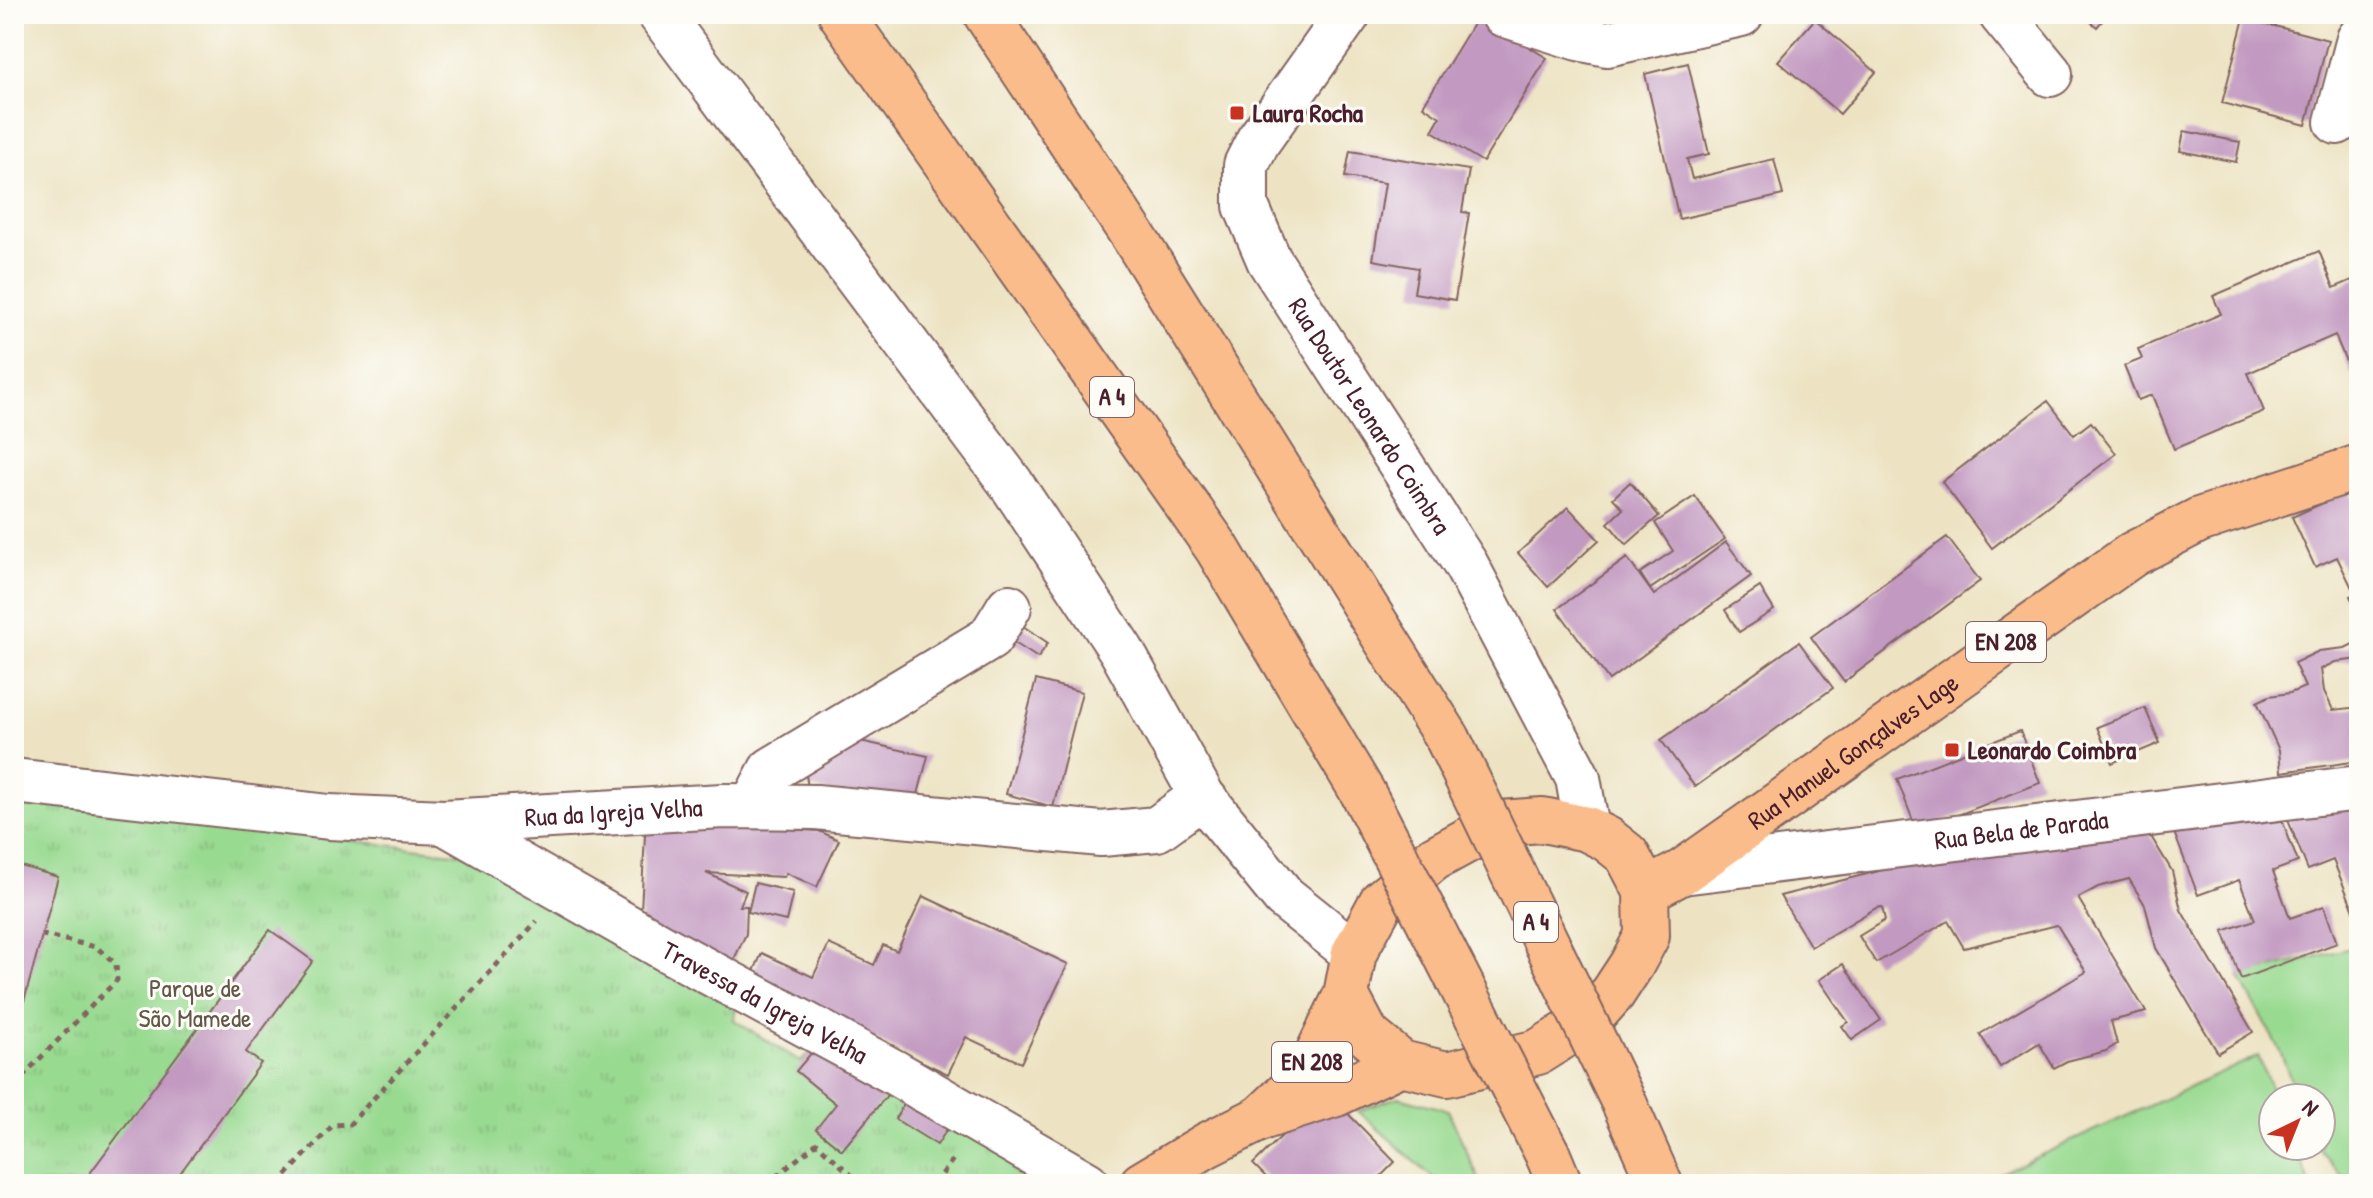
<svg xmlns="http://www.w3.org/2000/svg" width="2373" height="1198" viewBox="0 0 2373 1198" font-family="'Patrick Hand',sans-serif">
<defs>
<pattern id="park-tufts" width="24" height="20" patternUnits="userSpaceOnUse" patternTransform="scale(2)"><rect width="24" height="20" fill="#99da91"/><path d="M3 7l-1-3M5 7V3M7 7l1-3M15 17l-1-3M17 17v-4M19 17l1-3" fill="none" stroke="#85bb7d"/></pattern>
</defs>
<rect width="100%" height="100%" fill="#fdfcf7"/>
<filter id="ink" filterUnits="userSpaceOnUse"><feTurbulence type="fractalNoise" baseFrequency=".0125" numOctaves="2"/><feDisplacementMap in="SourceGraphic" scale="16" xChannelSelector="R" yChannelSelector="G"/><feConvolveMatrix kernelMatrix="1 2 1 2 8 2 1 2 1" color-interpolation-filters="sRGB"/></filter>
<filter id="wash" filterUnits="userSpaceOnUse"><feTurbulence type="fractalNoise" baseFrequency=".006" numOctaves="4" result="noise"/><feDisplacementMap in="SourceGraphic" scale="32" xChannelSelector="R" yChannelSelector="G"/><feGaussianBlur stdDeviation="1.8" result="paint"/><feColorMatrix in="noise" values="0 0 0 0 0 0 0 0 0 0 0 0 0 0 0 0 0 1.4 0 .05"/><feComposite in="paint" operator="in"/></filter>
<g filter="url(#wash)">
<rect width="100%" height="100%" fill="#ede3c3"/>
<g fill="#99da91" stroke="#727c5e" stroke-width="2">
<path d="M2359 946V1184H2350L2316 1146H2321V1098H2298L2280 1051 2239 976Z"/>
<path d="M2258 1056 2275 1098H2273V1146H2295L2310 1184H1983L1986 1180Z"/>
<path d="M1398 1097 1448 1110 1481 1184H1440L1358 1111Z"/>
</g>
<path fill="url(#park-tufts)" stroke="#727c5e" stroke-width="2" d="M14 800 486 857 736 1007 734 1020 801 1062 817 1047 1059 1184H14Z"/>
<g id="blocks">
<g fill="#c29ac1">
<path d="M2082 14H2108L2097 27Z"/>
<path d="M1478 16 1547 58 1483 162 1432 131 1440 117 1423 106Z"/>
<path d="M2244 18 2328 40 2306 125 2222 103Z"/>
<path d="M1815 19 1876 72 1840 114 1778 61Z"/>
<path d="M1688 63 1709 154 1687 159 1692 179 1774 159 1783 195 1679 219 1645 74Z"/>
<path d="M2184 131 2240 142 2236 162 2180 151Z"/>
<path d="M1350 151 1469 170 1462 212 1469 213 1455 300 1414 293 1418 268 1373 260 1385 183 1345 177Z"/>
<path d="M2319 251 2334 288 2359 277V392L2335 335 2248 373 2264 411 2174 449 2152 395 2138 400 2124 366 2142 359 2138 349 2221 314 2213 296Z"/>
<path d="M2048 401 2074 435 2091 422 2116 454 1992 548 1942 482Z"/>
<path d="M1630 482 1659 516 1626 545 1608 523 1623 509 1613 498Z"/>
<path d="M2350 491 2359 510V615L2350 596 2355 594 2337 557 2315 567 2292 517Z"/>
<path d="M1695 496 1725 539 1650 589 1640 573 1673 551 1655 523Z"/>
<path d="M1568 507 1599 540 1548 587 1518 553Z"/>
<path d="M1947 537 1980 581 1844 682 1811 637Z"/>
<path d="M1726 542 1751 576 1609 680 1557 609 1627 558 1654 595Z"/>
<path d="M1760 587 1774 610 1739 632 1725 610Z"/>
<path d="M1020 624 1048 643 1038 658 1010 640Z"/>
<path d="M2359 641V659L2335 662 2321 669 2324 691 2333 710 2359 707V761L2281 772 2279 750 2257 702 2269 696 2290 693 2305 687 2294 663 2319 651 2345 648Z"/>
<path d="M1799 642 1833 688 1695 787 1661 740Z"/>
<path d="M1036 680 1082 692 1053 807 1006 794Z"/>
<path d="M2145 708 2160 743 2112 763 2097 727Z"/>
<path d="M2020 731 2040 783 1917 831 1897 779Z"/>
<path d="M851 739 928 756 915 806 808 788 805 768Z"/>
<path d="M2271 791 2298 862 2273 871 2290 918 2324 906 2337 943 2241 979 2223 931 2255 920 2239 880 2198 895 2172 827Z"/>
<path d="M2343 792 2359 832V909L2354 911 2333 860 2308 870 2286 815Z"/>
<path d="M2133 807 2172 871 2181 910 2253 1032 2218 1053 2156 948 2145 905 2129 879 2098 887 2078 898 2146 1012 2111 1021 2117 1044 2106 1051 2067 1061 2054 1068 2039 1043 2000 1067 1980 1034 2086 972 2057 925 1964 948 1948 921 1876 963 1859 936 1885 920 1882 907 1876 908 1811 947 1780 896Z"/>
<path d="M646 816 776 823 789 829 819 831 839 840 817 887 786 873 784 877 706 873 746 891 740 906H747L746 934 730 968 640 929Z"/>
<path d="M14 864 58 877 15 1034H14Z"/>
<path d="M755 883 793 892 786 921 748 912Z"/>
<path d="M923 896 1068 964 1021 1063 966 1037 948 1074 750 980 762 953 813 977 829 944 874 965 883 945 897 951Z"/>
<path d="M270 930 313 961 246 1052 261 1063 172 1184H82Z"/>
<path d="M1843 964 1881 1020 1852 1040 1842 1026 1848 1022 1819 980Z"/>
<path d="M824 1038 889 1093 842 1150 816 1129 836 1104 796 1071Z"/>
<path d="M1327 1092 1395 1162 1373 1184H1273L1253 1164Z"/>
<path d="M910 1094 953 1120 937 1145 895 1119Z"/>
</g>
</g>
</g>
<g filter="url(#ink)">
<use href="#blocks" fill-opacity="0" stroke="#836460" stroke-width="2"/>
<g fill="none" stroke-linecap="round" stroke-linejoin="round">
<defs>
<g id="minor">
<path d="M660 14 1010 482 1121 650 1202 796 1284 897 1354 953"/>
<path id="s1" d="M1348 14 1258 141 1246 165V206L1269 260 1466 565 1578 778 1587 829"/>
<path d="M1503 14 1578 38 1607 44 1741 14"/>
<path d="M2001 14 2050 74"/>
<path d="M2337 122 2359 39"/>
<path id="s2" d="M14 781 329 817 444 822 723 806 816 807 1101 834 1157 829 1202 796"/>
<path d="M752 806 771 770 990 638 1009 607"/>
<path id="s3" d="M444 822 668 950 892 1071 1087 1184"/>
<path id="s4" d="M1682 872 2359 788"/>
</g>
<g id="major">
<path id="s5" d="M1646 891 1682 872 2133 554 2199 520 2359 467"/>
<path d="M1261 1118 1297 1084 1318 1053 1346 995 1354 953 1382 901 1433 859 1499 823 1543 820 1587 829 1607 839 1627 855 1646 891 1647 936 1632 964 1613 993 1589 1020 1538 1052 1447 1074 1401 1063 1367 1035 1346 995"/>
<path d="M1142 1184 1207 1145 1261 1118 1336 1094 1401 1063"/>
</g>
<g id="highway">
<path d="M841 14 1217 548 1363 793"/>
<path d="M986 14 1137 242 1448 739"/>
<path d="M1625 1105 1660 1184"/>
<path d="M1547 1153 1560 1184"/>
</g>
</defs>
<use href="#minor" stroke="#836460" stroke-width="48"/>
<use href="#major" stroke="#836460" stroke-width="48"/>
<use href="#highway" stroke="#836460" stroke-width="48"/>
<g stroke="#836460" stroke-width="5" stroke-dasharray="6 6" stroke-linecap="butt">
<path d="M14 1085 117 980 116 964 96 947 43 935"/>
<path d="M278 1184 333 1125 350 1124 537 921"/>
<path d="M767 1184 817 1143 861 1184"/>
<path d="M935 1184 956 1155"/>
</g>
<use href="#minor" stroke="#fff" stroke-width="44"/>
<use href="#major" stroke="#fabc8b" stroke-width="44"/>
<use href="#highway" stroke="#fabc8b" stroke-width="44"/>
<defs>
<g id="highway-bridge">
<path d="M1448 739 1625 1105"/>
<path d="M1363 793 1547 1153"/>
</g>
</defs>
<use href="#highway-bridge" stroke="#836460" stroke-width="48" stroke-linecap="butt"/>
<use href="#highway-bridge" stroke="#fabc8b" stroke-width="44"/>
</g>
</g>
<g fill="#c8321e" stroke="#fdfcf7" stroke-width="3">
<rect x="1229" y="105" width="16" height="16" rx="4"/>
<rect x="1944" y="742" width="16" height="16" rx="4"/>
</g>
<g text-anchor="middle" stroke-width="6" stroke-linejoin="round" paint-order="stroke">
<g fill="#fdfcf7" stroke="#806168" stroke-width="2">
<rect x="1090" y="377" width="44" height="40" rx="6"/>
<rect x="1966" y="622" width="80" height="40" rx="6"/>
<rect x="1514" y="902" width="44" height="40" rx="6"/>
<rect x="1272" y="1042" width="80" height="40" rx="6"/>
</g>
<g font-size="24" font-weight="bold" fill="#4a1f2b">
<text x="1112" y="405">A 4</text>
<text x="2006" y="650">EN 208</text>
<text x="1536" y="930">A 4</text>
<text x="1312" y="1070">EN 208</text>
</g>
<g font-size="26" font-weight="bold" fill="#4a1f2b" stroke="#fdfcf7" text-anchor="start">
<text x="1253" y="122">Laura Rocha</text>
<text x="1968" y="759">Leonardo Coimbra</text>
</g>
<g font-size="26" fill="#4a1f2b" stroke="#fdfcf7">
<text dy="9" stroke="none"><textPath href="#s1" startOffset="468">Rua Doutor Leonardo Coimbra</textPath></text>
<text dy="9" stroke="none"><textPath href="#s5" startOffset="250">Rua Manuel Gonçalves Lage</textPath></text>
<text dy="9" stroke="none"><textPath href="#s2" startOffset="602">Rua da Igreja Velha</textPath></text>
<text dy="9" stroke="none"><textPath href="#s4" startOffset="342">Rua Bela de Parada</textPath></text>
<text dy="9" stroke="none"><textPath href="#s3" startOffset="368">Travessa da Igreja Velha</textPath></text>
</g>
<g font-size="26" fill="#62574a" stroke="#fdfcf7">
<text x="195" y="997">Parque de<tspan x="195" dy="30">São Mamede</tspan></text>
</g>
</g>
<rect width="2373" height="1198" fill="none" stroke="#fdfcf7" stroke-width="48"/>
<g transform="translate(2297 1122) rotate(43)"><circle r="38" fill="#fdfcf7" stroke="#b5a4a5" stroke-width="2"/>
<path d="M0-6L14 30L0 20L-14 30Z" fill="#c8321e"/>
<text y="-12" font-size="22" font-weight="bold" text-anchor="middle" fill="#4a1f2b">N</text>
</g>
</svg>
